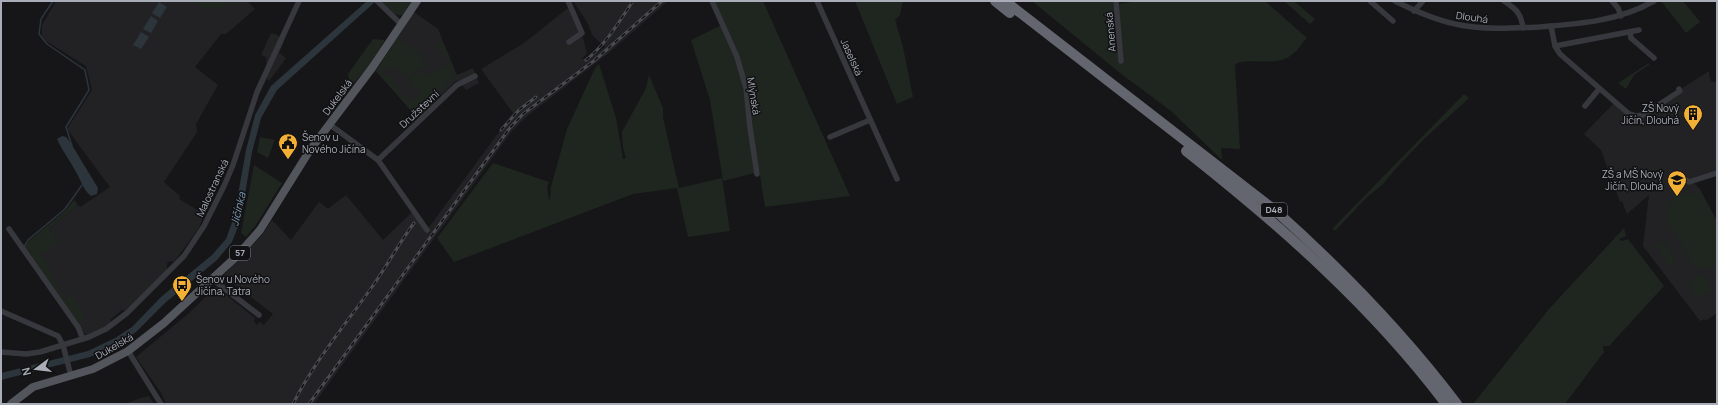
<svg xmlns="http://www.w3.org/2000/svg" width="1718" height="405" viewBox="0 0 1718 405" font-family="Manrope,sans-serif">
<rect width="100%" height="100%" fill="#161618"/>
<g fill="#222225">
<path d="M56 1H247L255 9 226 34H221L195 67 218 85 196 124 197 132 164 182 180 196 179 199 204 214 199 228 174 262 170 261 167 263V270L125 311 122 310 110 320 112 322 101 329 88 335 84 333 39 268V257L49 229 78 205 80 207 110 187 67 129 92 90 86 66 46 41 42 36V25Z"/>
<path d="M573 1H668L610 52 526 117 512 131 314 404H166L161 393 136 357 188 314 216 287 255 318 254 322 257 325 260 322 264 325 273 314 223 276 262 235 272 220 291 240 319 202 328 209 346 195 383 240 412 212 427 230 513 113 481 69 524 43 568 8 582 33 587 54 581 59H589L605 47 593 36 587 22Z"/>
<path d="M414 12 438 29 457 75 473 68 479 83 466 90 458 81H456L420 116 416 112 414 114 376 71Z"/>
<path d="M271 33 278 35 284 42 279 53 286 58 269 81 267 79 266 57 261 55Z"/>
<path d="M1709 71V75L1711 81 1715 82 1717 80V176L1694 183 1700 189 1717 221V313L1705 321 1704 319 1700 321 1643 246 1649 195 1627 214 1622 201 1620 202 1601 150 1584 134 1614 103 1636 118Z"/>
<path d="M149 396 154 404H125L141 398Z"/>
</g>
<g fill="#1e261f">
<path d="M190 1H243L244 2 214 9 211 7 208 12Z"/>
<path d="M383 1H412L403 15C394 17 388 8 382 2Z"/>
<path d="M715 1H763L850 196 765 207 759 169 755 173 723 181 710 100 691 40 724 24Z"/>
<path d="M855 1H903L900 15 895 20 903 47 913 97 897 104Z"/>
<path d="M1032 1H1113L1118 43 1111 44V50L1119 49 1123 61 1119 4 1138 1H1265L1307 38C1301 44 1297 52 1290 56 1275 67 1251 57 1235 64L1240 149 1221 148 1222 159H1221L1171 111 1120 73Z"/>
<path d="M1284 1H1294L1315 19 1310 24Z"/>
<path d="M1661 1H1683L1700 22 1686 33Z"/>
<path d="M397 38 423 56 421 58 426 65 406 78 396 67 390 68 388 66 381 72 387 78 391 74 394 78 391 81 411 103 421 94 408 79 424 70 428 76 449 63 437 45 443 42 456 75 414 114 376 71Z"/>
<path d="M373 39 385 40 370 64 350 88 348 74Z"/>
<path d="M1649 63V65L1634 75 1626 89 1618 83Z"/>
<path d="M599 64 616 118 623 159 626 158 623 148 622 132 646 88 649 75 663 108V117L679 188 722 178 730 231 688 237 677 188 633 194 454 262 437 238 493 163 549 182 547 187 549 200 550 199 551 187 567 129 595 68Z"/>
<path d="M1464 94 1469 98 1468 99 1424 139 1398 166 1382 185 1367 197 1336 230H1333V228Z"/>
<path d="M260 137 275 140 268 158 257 152Z"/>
<path d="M254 165 282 183 256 225 246 237 241 233Z"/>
<path d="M1699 189 1717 222V266L1706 269 1699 268 1692 264 1667 218 1668 206 1676 196 1684 193 1696 195 1695 192Z"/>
<path d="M74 200 78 205 49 229 59 241 40 256H43L48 264 59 291 57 292 58 294 61 293 65 300 69 297 65 290 69 292 83 312 84 320 79 325 24 247 29 241 66 210Z"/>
<path d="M1624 228 1626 236 1619 239 1622 241 1628 239 1664 286 1609 346H1603L1604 352 1565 404H1473L1549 309Z"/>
<path d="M1665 241 1676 261 1668 266 1657 245Z"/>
<path d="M1703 273 1712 291 1697 299 1688 282Z"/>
</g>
<g fill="#2c353c">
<path d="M367 1H376L277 90 261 118 252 152 241 219 232 242 217 260 165 303 136 332 118 344 90 357 1 380V373L88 351 115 338 132 327 161 297 212 255 226 239 234 217 246 150 255 115 271 86Z"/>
<path d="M159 2 167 7 160 18 152 13Z"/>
<path d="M151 16 158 21 151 33 143 29Z"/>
<path d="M141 32 149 37 141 49 133 45Z"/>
<path d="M62 136 66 137 70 142 98 188 97 194 91 196C83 190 81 180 76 172 70 160 62 151 57 139Z"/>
</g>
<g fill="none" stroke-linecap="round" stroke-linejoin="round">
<g stroke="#2c353c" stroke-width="1.5">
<path d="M53 1 41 19 39 34 47 44 85 70 89 90 66 127 72 146"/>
<path d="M24 247 28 240 65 209 82 185"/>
</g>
<g stroke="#37383d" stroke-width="5.5">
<path d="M377 1 401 24"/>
<path d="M568 1 582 33 569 42"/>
<path d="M712 1 737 57 746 88 750 128 757 174"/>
<path d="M817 1 897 179"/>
<path d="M1116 1 1121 61"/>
<path d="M1370 1 1393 21"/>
<path d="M1395 1C1415 11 1437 21 1460 25 1486 30 1513 28 1539 27 1579 24 1619 21 1654 1"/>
<path d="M1504 1C1516 9 1521 13 1523 28"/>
<path d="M1612 1 1618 8 1621 16"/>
<path d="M1414 11 1423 1"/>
<path d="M1551 26 1555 46 1560 54 1629 114 1636 116 1643 115 1680 91 1679 89"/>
<path d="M1630 32 1631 38 1654 58"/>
<path d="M1555 46 1639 30"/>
<path d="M1585 106 1599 89"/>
<path d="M329 124 378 160 427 230"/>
<path d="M830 137 870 120"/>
<path d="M378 160 457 85 475 76"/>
<path d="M1672 175 1680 176 1689 182 1717 173"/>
<path d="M9 229 78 327 83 339"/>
<path d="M212 279 259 315"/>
<path d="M1 311 58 336 63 345 71 376"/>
<path d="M128 351 161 404"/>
<path d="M1 352 26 354 40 352 89 337 106 329 127 313 184 256 204 226 224 186 233 165 257 92 299 1"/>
</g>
<path stroke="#53555c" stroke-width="8" d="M11 404 33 387 93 369 128 351 164 323 237 256 260 230 310 150 372 68 417 1"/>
<g stroke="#63666e" stroke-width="10">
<path d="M995 1 1010 13"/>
<path d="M1005 1 1277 212C1343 271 1404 334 1457 404"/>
<path d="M1186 151C1281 226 1373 307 1446 404"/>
</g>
<defs>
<g id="rail">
<path d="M586 60C606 44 619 22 633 1"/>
<path d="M501 130 519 110 536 97"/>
<path d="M293 404C314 362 345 325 372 287 387 266 399 243 414 223"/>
<path d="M309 404 509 129 523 114 595 60 662 1"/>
</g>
</defs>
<use href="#rail" stroke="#4a4c52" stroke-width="3"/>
<use href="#rail" stroke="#111113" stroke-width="1.5" stroke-dasharray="4.5" stroke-linecap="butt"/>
</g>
<defs>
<symbol id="building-pin" viewBox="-11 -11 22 30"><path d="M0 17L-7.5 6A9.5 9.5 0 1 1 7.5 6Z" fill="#f2b134" stroke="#111113"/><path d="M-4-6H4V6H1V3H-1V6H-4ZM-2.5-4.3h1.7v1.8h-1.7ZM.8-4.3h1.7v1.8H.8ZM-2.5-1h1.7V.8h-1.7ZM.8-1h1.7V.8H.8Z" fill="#111"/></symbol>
<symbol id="civic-pin" viewBox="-11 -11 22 30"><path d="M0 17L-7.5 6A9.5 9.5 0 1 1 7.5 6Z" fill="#f2b134" stroke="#111113"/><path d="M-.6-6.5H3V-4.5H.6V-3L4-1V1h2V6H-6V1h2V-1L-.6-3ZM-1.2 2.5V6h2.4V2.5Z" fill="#111"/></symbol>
<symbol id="school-pin" viewBox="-11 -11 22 30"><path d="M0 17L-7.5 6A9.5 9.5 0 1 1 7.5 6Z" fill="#f2b134" stroke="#111113"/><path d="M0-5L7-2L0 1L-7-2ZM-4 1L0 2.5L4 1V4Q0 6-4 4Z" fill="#111"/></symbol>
<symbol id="bus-pin" viewBox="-11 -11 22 30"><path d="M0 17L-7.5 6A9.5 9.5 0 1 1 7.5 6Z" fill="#f2b134" stroke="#111113"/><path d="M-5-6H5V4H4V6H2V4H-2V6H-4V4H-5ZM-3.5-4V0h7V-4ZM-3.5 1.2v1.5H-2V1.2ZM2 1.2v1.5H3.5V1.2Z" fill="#111"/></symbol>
</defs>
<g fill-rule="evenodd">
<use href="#building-pin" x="1682" y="103" width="22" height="30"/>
<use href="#civic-pin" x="277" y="132" width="22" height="30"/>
<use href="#school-pin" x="1666" y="169" width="22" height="30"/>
<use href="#bus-pin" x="171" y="274" width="22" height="30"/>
</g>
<g text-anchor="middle" stroke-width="3" stroke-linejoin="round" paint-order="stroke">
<g fill="#111113" stroke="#7b7e86" stroke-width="1">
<rect x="1261" y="203" width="26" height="14" rx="3"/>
<rect x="230" y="246" width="20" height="14" rx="3"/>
</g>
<g font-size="9" font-weight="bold" fill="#a8adb8">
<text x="1274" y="213">D48</text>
<text x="240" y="256">57</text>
</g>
<g font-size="10" fill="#a8adb8" stroke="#111113">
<text transform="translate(1472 17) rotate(8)" y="4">Dlouhá</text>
<text transform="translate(1110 32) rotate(-95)" y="4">Anenská</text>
<text transform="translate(852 57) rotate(66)" y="4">Jaselská</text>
<text transform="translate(754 96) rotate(81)" y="4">Mlýnská</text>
<text transform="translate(337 97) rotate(-53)" y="4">Dukelská</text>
<text transform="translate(419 109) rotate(-43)" y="4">Družstevní</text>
<text transform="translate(212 188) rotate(-65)" y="4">Malostranská</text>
<text transform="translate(114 346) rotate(-30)" y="4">Dukelská</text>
</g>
<g font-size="10" fill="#a8adb8" stroke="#111113" text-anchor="end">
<text x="1679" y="112">ZŠ Nový<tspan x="1679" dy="12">Jičín, Dlouhá</tspan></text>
<text x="302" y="141" text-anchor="start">Šenov u<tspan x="302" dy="12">Nového Jičína</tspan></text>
<text x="1663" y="178">ZŠ a MŠ Nový<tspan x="1663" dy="12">Jičín, Dlouhá</tspan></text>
<text x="196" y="283" text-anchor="start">Šenov u Nového<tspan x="196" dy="12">Jičína, Tatra</tspan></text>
</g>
<g font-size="11" font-style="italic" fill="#7f9bb3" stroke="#111113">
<text transform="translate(238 209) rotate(-77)" y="4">Jičínka</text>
</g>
</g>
<rect width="1718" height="405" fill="none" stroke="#a8adb8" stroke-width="4"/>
<g transform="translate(36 369) rotate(255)" stroke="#111113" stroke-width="3" paint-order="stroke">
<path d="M0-3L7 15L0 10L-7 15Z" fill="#a8adb8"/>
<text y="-6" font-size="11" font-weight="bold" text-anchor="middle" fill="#a8adb8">N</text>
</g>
</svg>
